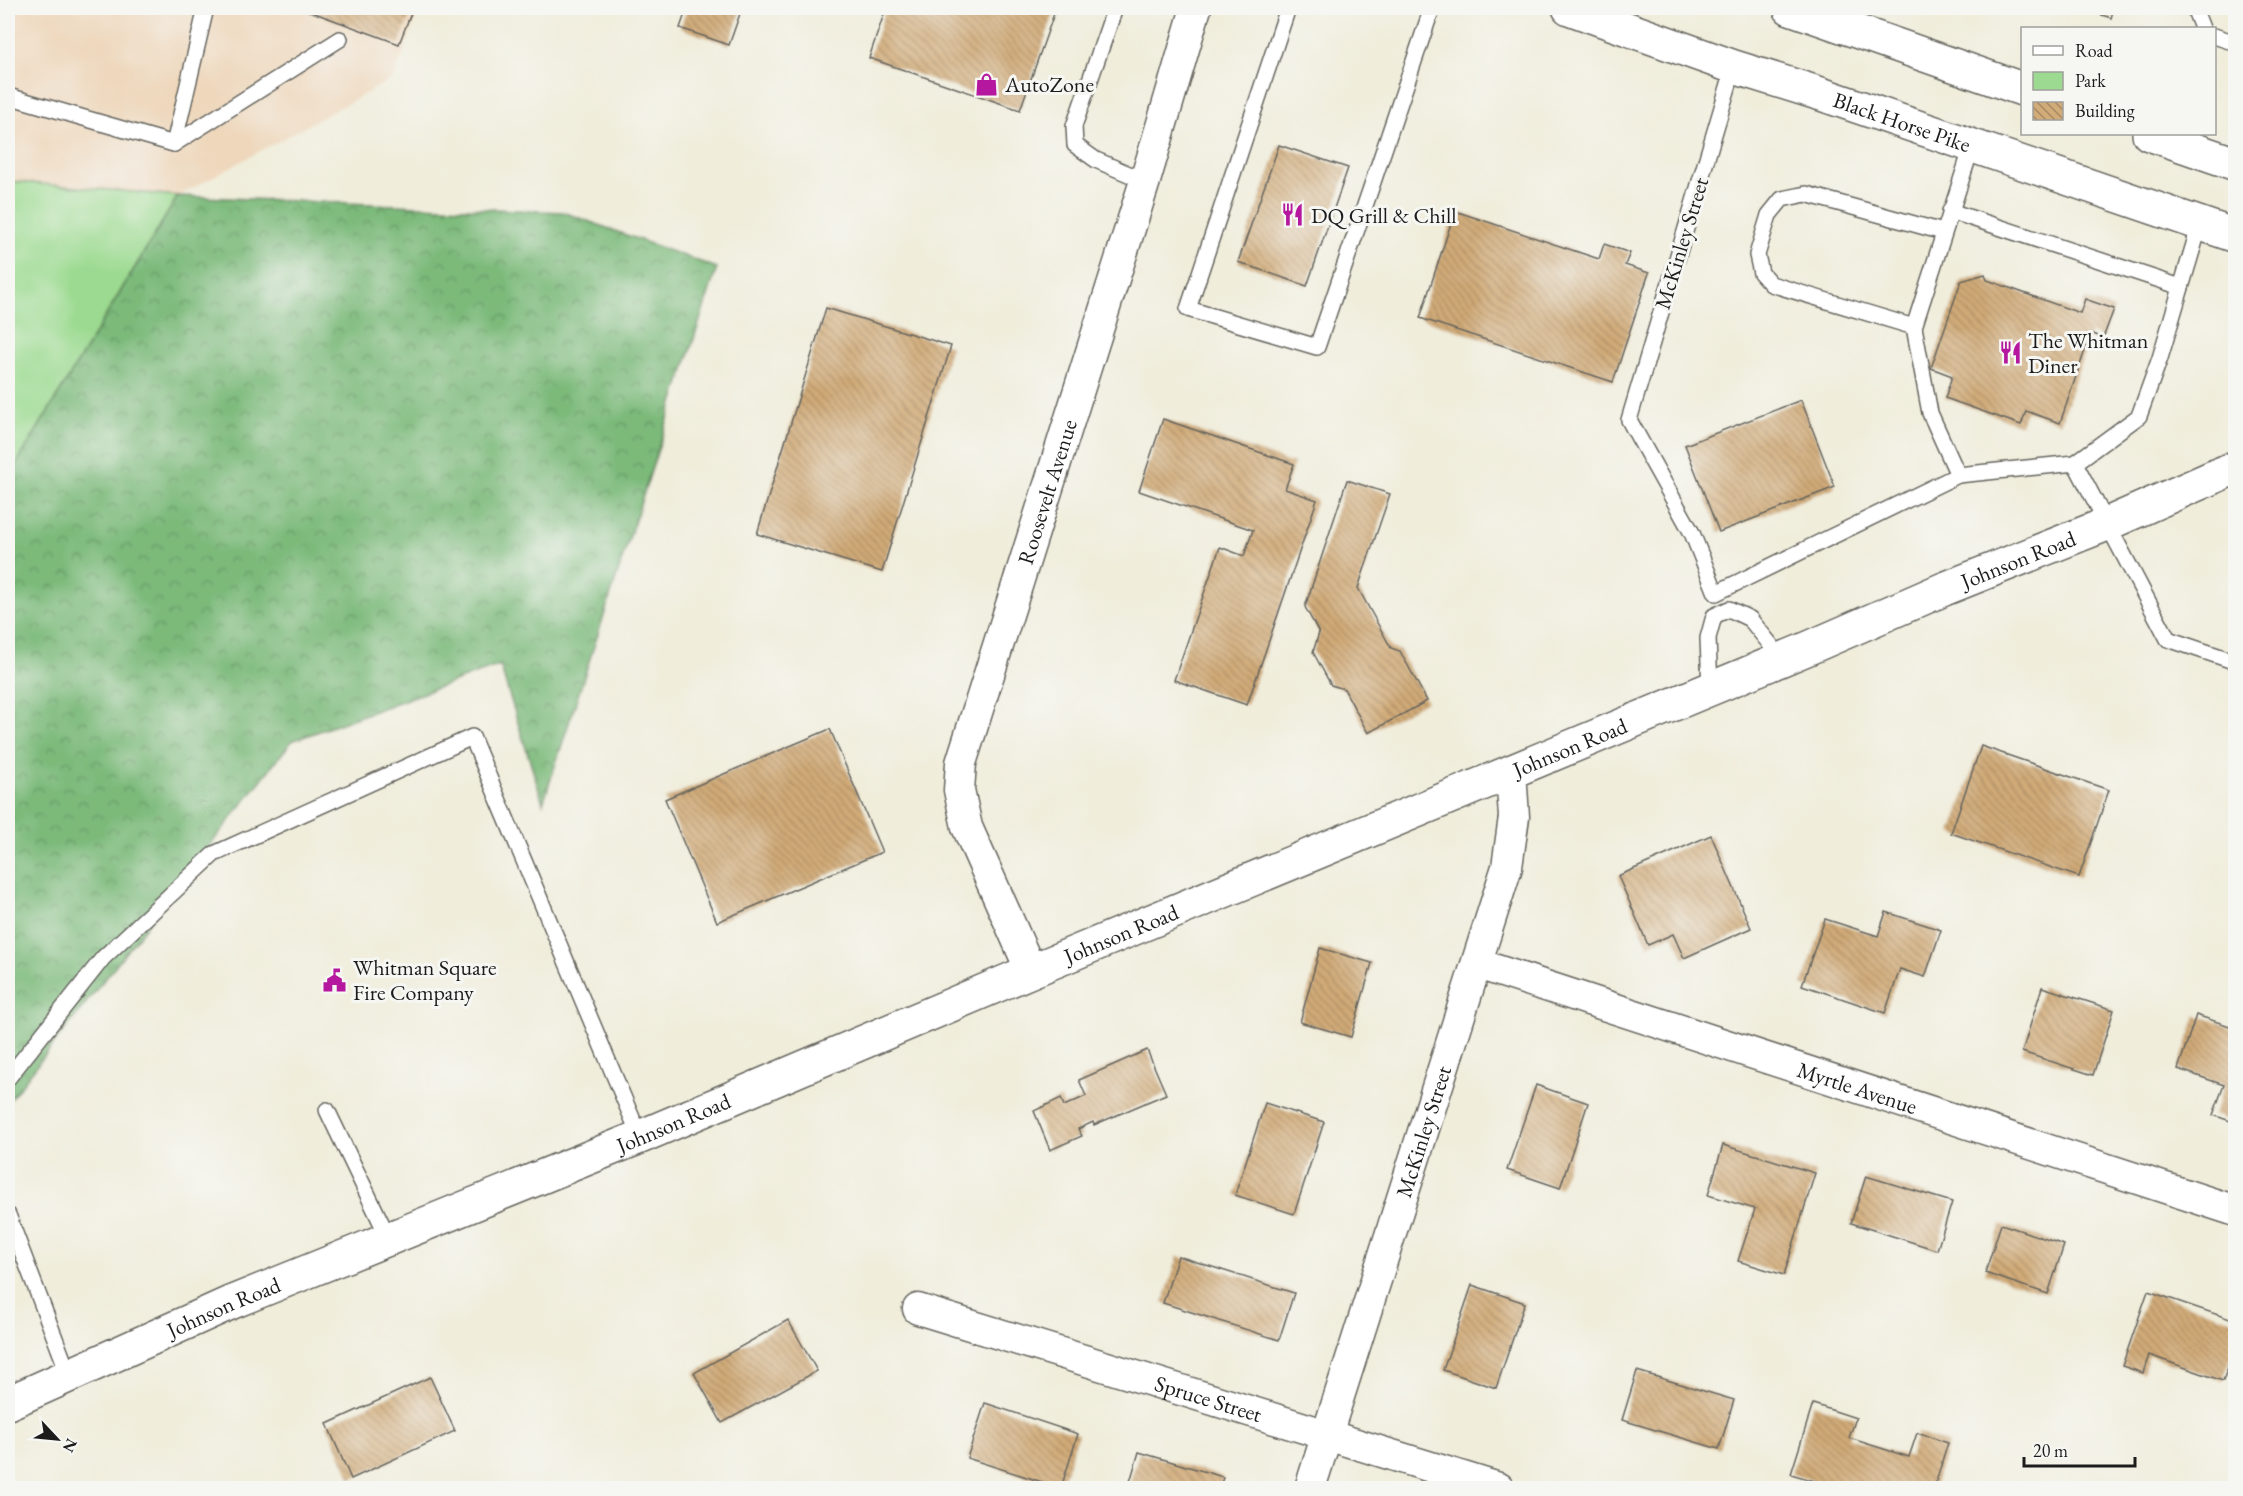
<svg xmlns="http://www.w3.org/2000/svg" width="2243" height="1496" viewBox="0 0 2243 1496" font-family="'EB Garamond',serif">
<defs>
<pattern id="forest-crowns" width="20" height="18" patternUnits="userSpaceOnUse" patternTransform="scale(1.5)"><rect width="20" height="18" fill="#7cba7a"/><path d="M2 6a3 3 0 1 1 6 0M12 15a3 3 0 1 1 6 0" fill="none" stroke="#659663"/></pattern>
<pattern id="building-back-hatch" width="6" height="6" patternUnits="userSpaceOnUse" patternTransform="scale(1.5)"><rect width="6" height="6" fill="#d1ab78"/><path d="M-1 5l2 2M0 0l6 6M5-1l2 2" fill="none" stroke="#a98a62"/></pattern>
</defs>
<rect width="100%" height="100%" fill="#f6f6f2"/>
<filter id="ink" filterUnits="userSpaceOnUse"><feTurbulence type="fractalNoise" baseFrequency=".0167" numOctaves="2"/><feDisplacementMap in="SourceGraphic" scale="12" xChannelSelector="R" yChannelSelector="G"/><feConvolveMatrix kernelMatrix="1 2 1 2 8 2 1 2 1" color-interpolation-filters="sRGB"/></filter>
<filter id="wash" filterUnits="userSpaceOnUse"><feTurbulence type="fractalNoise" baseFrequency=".008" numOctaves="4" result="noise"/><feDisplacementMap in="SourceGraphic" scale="24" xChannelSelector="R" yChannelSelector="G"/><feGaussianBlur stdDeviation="1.35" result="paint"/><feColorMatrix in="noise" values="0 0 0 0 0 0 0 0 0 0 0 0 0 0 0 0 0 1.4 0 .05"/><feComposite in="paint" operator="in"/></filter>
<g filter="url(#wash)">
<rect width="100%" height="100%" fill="#f0eddb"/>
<path fill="#eed7bb" d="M8 8H420L394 78 178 196 8 181Z"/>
<path fill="#9bda90" stroke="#5c7b56" stroke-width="1.5" d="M8 181 178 196 8 478Z"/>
<path fill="url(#forest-crowns)" stroke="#4c6b4b" stroke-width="1.5" d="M178 196 563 212 717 268 543 803 500 665 292 741 8 1102V478Z"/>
<g id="blocks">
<g fill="url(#building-back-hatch)">
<path d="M301 8H413L399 44Z"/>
<path d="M687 8H742L729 45 680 28Z"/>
<path d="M886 8H1056L1020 110 869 58Z"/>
<path d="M2081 8H2114L2111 18Z"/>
<path d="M1279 145 1348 168 1307 286 1238 262Z"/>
<path d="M1455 211 1599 259 1604 244 1630 253 1625 265 1649 273 1613 382 1420 318Z"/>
<path d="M1985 274 1987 280 2080 313 2085 299 2114 309 2103 338 2091 333 2060 423 2026 411 2021 425 1945 398 1952 376 1931 368 1961 281Z"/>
<path d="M826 308 951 346 882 572 757 534Z"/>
<path d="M1801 400 1835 487 1719 532 1685 445Z"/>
<path d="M1163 419 1294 464 1285 489 1317 500 1247 705 1174 680 1220 547 1244 556 1253 530 1139 491Z"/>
<path d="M1347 480 1390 494 1358 588 1391 648 1400 651 1427 701 1368 733 1344 689 1331 685 1313 652 1319 633 1305 607Z"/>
<path d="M830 729 882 852 717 922 665 799Z"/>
<path d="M1981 746 2109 790 2079 877 1951 833Z"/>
<path d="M1711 835 1751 928 1684 958 1673 934 1648 945 1618 876Z"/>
<path d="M1886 912 1941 930 1925 977 1900 969 1885 1013 1802 985 1825 919 1878 936Z"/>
<path d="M1320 948 1372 963 1351 1037 1300 1022Z"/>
<path d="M2042 987 2114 1010 2093 1075 2022 1052Z"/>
<path d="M2196 1015 2236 1028V1123L2213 1115 2224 1085 2178 1069Z"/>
<path d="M1147 1050 1166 1094 1094 1125 1093 1122 1078 1129 1082 1136 1050 1150 1034 1111 1061 1098 1064 1106 1086 1096 1079 1080Z"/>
<path d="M1536 1085 1588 1103 1560 1188 1507 1170Z"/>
<path d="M1265 1103 1324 1122 1294 1214 1235 1195Z"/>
<path d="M1723 1145 1815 1173 1784 1275 1738 1261 1755 1209 1708 1195Z"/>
<path d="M1866 1176 1952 1202 1937 1250 1851 1223Z"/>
<path d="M2001 1224 2064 1245 2048 1294 1985 1273Z"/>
<path d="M1178 1256 1294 1293 1279 1340 1163 1303Z"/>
<path d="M1472 1285 1525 1303 1496 1388 1443 1370Z"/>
<path d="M2148 1291 2236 1321V1344L2223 1381 2149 1355 2143 1373 2122 1366Z"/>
<path d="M788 1320 817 1371 722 1423 694 1373Z"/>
<path d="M1637 1371 1734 1400 1719 1449 1622 1420Z"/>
<path d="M430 1377 455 1431 351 1479 327 1424Z"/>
<path d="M985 1403 1078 1434 1061 1488 967 1458Z"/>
<path d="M1813 1404 1856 1418 1849 1438 1909 1457 1917 1433 1948 1443 1934 1488H1838L1791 1474Z"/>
<path d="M1139 1452 1223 1477 1220 1488H1128Z"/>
</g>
</g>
</g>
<g filter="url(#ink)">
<use href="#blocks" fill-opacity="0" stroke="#66655f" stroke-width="1.5"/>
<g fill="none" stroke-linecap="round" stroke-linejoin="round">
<defs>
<g id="lane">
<path d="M1115 8 1074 126 1075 145 1096 160 1145 181"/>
<path d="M1288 8 1188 309 1317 347 1432 8"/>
<path d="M2194 8 2202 28"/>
<path d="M2214 36 2236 43"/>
<path d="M1734 67 1629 420 1692 533 1716 593 1958 475"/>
<path d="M8 96 174 144 340 39"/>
<path d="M174 144 206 8"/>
<path d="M1972 146 1914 327 1930 413 1958 475 2075 463 2139 416 2160 358 2200 224"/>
<path d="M1950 211 2181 287"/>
<path d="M1914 327 1771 284 1761 273 1757 255 1769 215 1782 199 1806 194 1943 232"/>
<path d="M2075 463 2168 639 2236 662"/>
<path d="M1710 689 1708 638 1714 616 1729 609 1750 619 1782 659"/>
<path d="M8 1078 103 958 214 854 472 737 640 1137"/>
<path d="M327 1110 389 1239"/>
<path d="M8 1215 69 1375"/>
</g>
<g id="street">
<path id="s1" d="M1478 964 2236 1211"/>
<path id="s2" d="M1031 971 967 827 959 790 961 763 1145 181 1196 8"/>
<path id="s3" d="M918 1309 1499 1488"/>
<path id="s4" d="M1310 1488 1507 867 1514 817 1511 771"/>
</g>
<g id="secondary">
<path id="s5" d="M8 1403 230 1303 640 1137 1031 971 1804 650 1944 589 2107 524 2236 467"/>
</g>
<g id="highway">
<path id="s6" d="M1569 8 1734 67 1821 94 2236 236"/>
<path d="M1790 8 2022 89"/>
<path d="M2149 134 2236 164"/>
</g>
</defs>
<use href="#lane" stroke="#66655f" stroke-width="18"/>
<use href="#street" stroke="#66655f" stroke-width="33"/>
<use href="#secondary" stroke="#66655f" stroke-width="36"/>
<use href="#highway" stroke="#66655f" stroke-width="36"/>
<use href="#lane" stroke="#fff" stroke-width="15"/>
<use href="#street" stroke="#fff" stroke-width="30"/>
<use href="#secondary" stroke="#fff" stroke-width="33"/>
<use href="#highway" stroke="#fff" stroke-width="33"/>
</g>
</g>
<defs>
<symbol id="shop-bare" viewBox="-9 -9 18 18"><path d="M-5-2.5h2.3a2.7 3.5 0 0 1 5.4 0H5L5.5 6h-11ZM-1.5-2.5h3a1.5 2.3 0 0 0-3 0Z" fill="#b5179e" stroke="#f6f6f2" stroke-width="2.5" paint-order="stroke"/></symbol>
<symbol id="restaurant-bare" viewBox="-9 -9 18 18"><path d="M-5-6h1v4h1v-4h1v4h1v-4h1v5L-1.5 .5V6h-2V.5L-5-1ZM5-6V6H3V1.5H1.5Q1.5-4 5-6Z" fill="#b5179e" stroke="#f6f6f2" stroke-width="2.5" paint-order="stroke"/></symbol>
<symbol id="civic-bare" viewBox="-9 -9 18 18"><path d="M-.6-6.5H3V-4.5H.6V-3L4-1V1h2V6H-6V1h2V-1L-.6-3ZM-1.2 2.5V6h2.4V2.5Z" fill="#b5179e" stroke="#f6f6f2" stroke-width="2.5" paint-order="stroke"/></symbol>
</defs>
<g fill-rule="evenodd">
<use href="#shop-bare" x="970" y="68" width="33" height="33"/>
<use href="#restaurant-bare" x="1276" y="198" width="33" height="33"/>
<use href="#restaurant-bare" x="1994" y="336" width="33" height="33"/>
<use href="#civic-bare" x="318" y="964" width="33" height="33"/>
</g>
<g text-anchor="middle" stroke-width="6" stroke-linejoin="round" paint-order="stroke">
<g font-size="22" fill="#1c1c1c" stroke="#f6f6f2" text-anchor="start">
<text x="1005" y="92">AutoZone</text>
<text x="1311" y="223">DQ Grill &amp; Chill</text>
<text x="2028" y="348">The Whitman<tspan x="2028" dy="25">Diner</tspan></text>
<text x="353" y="975">Whitman Square<tspan x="353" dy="25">Fire Company</tspan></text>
</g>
<g font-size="22" fill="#1c1c1c" stroke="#f6f6f2">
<text dy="8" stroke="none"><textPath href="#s6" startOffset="352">Black Horse Pike</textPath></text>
<text transform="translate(1681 243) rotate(-73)" y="8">McKinley Street</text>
<text dy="8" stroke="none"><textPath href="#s2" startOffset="507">Roosevelt Avenue</textPath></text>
<text dy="8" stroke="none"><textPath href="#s5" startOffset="2180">Johnson Road</textPath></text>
<text dy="8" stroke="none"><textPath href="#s5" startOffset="1694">Johnson Road</textPath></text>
<text dy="8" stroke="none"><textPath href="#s5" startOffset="1208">Johnson Road</textPath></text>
<text dy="8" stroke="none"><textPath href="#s1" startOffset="399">Myrtle Avenue</textPath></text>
<text dy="8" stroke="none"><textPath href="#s5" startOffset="722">Johnson Road</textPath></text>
<text dy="8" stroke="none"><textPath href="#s4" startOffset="374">McKinley Street</textPath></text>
<text dy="8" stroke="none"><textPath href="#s5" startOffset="236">Johnson Road</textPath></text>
<text dy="8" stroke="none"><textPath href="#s3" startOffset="304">Spruce Street</textPath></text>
</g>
</g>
<rect width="2243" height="1496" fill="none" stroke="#f6f6f2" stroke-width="30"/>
<rect x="2021" y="27" width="195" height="108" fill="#f6f6f2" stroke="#9f9f9c" stroke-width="1.5"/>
<rect x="2033" y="46" width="30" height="9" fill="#ffffff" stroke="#9f9f9c" stroke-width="1.5"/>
<text x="2075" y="57" font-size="18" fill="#1c1c1c">Road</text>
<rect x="2033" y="72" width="30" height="18" fill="#9bda90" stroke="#9f9f9c" stroke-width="1.5"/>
<text x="2075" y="87" font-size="18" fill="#1c1c1c">Park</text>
<rect x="2033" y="102" width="30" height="18" fill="url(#building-back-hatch)" stroke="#9f9f9c" stroke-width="1.5"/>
<text x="2075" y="117" font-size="18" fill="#1c1c1c">Building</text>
<g transform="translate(57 1439) rotate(116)" stroke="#f6f6f2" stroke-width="4.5" paint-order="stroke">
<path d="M0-4.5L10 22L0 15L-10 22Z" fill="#1c1c1c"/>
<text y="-9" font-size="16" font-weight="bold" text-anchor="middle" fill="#1c1c1c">N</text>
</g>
<path d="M2024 1457v9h111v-9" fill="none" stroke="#1c1c1c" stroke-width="3"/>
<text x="2033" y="1457" font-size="18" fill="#1c1c1c" stroke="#f6f6f2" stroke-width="4.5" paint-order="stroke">20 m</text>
</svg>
